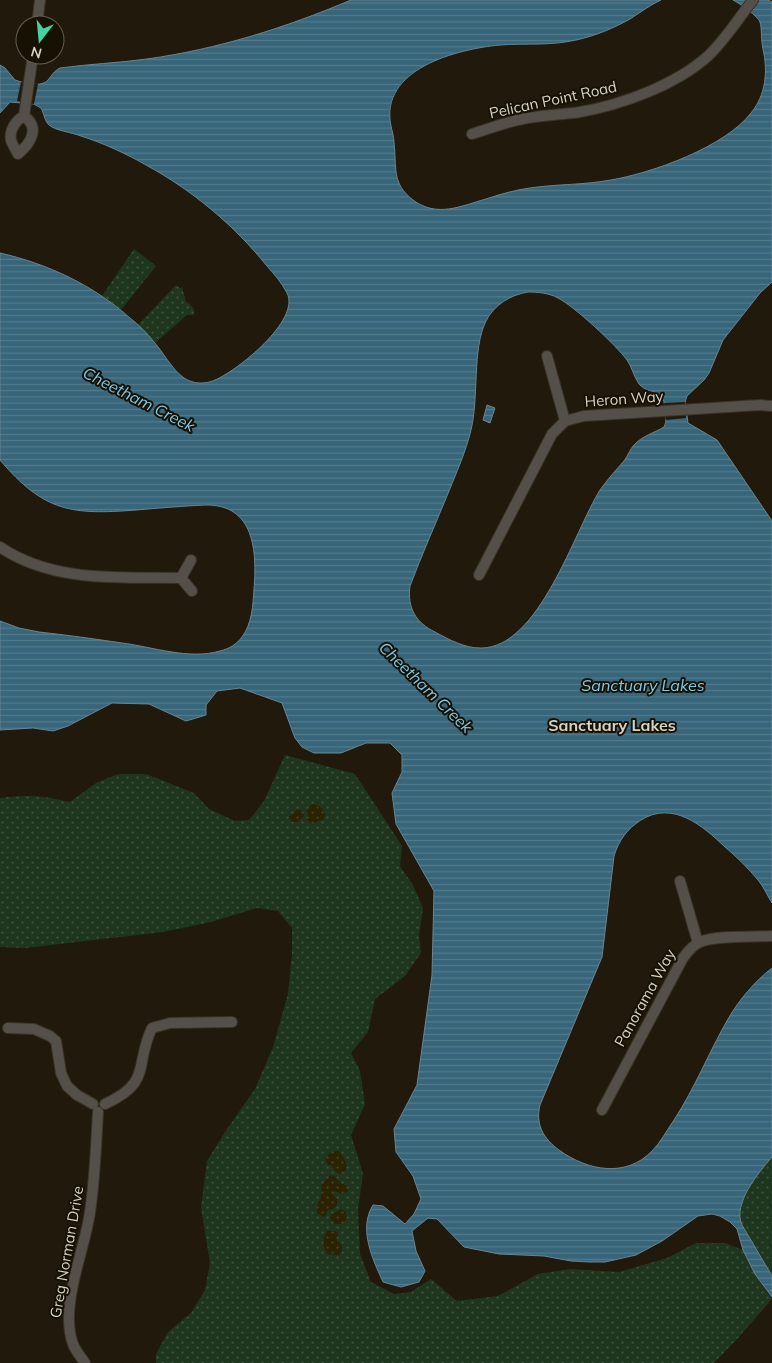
<svg xmlns="http://www.w3.org/2000/svg" width="772" height="1363" viewBox="0 0 772 1363" font-family="Mulish,sans-serif">
<defs>
<pattern id="grass-dots" width="8" height="8" patternUnits="userSpaceOnUse" patternTransform="scale(1.25)"><rect width="8" height="8" fill="#1f361e"/><path d="M2 2h.1M6 6h.1" fill="none" stroke="#3f523d" stroke-width="1.8" stroke-linecap="round"/></pattern>
<pattern id="sand-dots" width="8" height="8" patternUnits="userSpaceOnUse" patternTransform="scale(1.25)"><rect width="8" height="8" fill="#2a2201"/><path d="M2 2h.1M6 6h.1" fill="none" stroke="#484125" stroke-width="1.8" stroke-linecap="round"/></pattern>
<pattern id="water-rules" width="6" height="5" patternUnits="userSpaceOnUse" patternTransform="scale(1.25)"><rect width="6" height="5" fill="#376579"/><path d="M0 2.5h6" fill="none" stroke="#537a8b"/></pattern>
</defs>
<rect width="100%" height="100%" fill="#211a0c"/>
<g fill="url(#grass-dots)">
<path d="M134 249 156 266 121 310 102 296Z"/>
<path d="M176 285 180 288 182 287 186 302C191 304 196 310 194 315H187L155 343 138 325Z"/>
<path d="M285 755 355 774 402 846 400 866 413 885 423 908 419 935 421 953 405 976 375 999 368 1032 351 1053 360 1071 365 1104 351 1135 363 1174 358 1209 360 1254 371 1282 394 1294 411 1292 431 1279 457 1301 498 1296 538 1274 570 1269 619 1272 667 1258 696 1243H725L743 1250 755 1274 772 1299 738 1338 714 1363H156V1354L168 1332 191 1313 205 1290 210 1263 201 1207 207 1161 225 1132 255 1089 273 1047 288 994 292 954V928L278 911 257 908 211 922 163 932 25 948 0 947V798C27 794 44 796 70 802L96 783 118 774H146L194 793 209 809 235 821 249 820 264 801Z"/>
<path d="M772 1157V1276L742 1225C732 1204 759 1172 772 1157Z"/>
</g>
<g fill="url(#sand-dots)">
<path d="M315 804 322 808 325 815 324 819 311 824 307 819 308 815 307 810 311 805Z"/>
<path d="M298 809 303 811 304 816 298 822H292L289 817Z"/>
<path d="M338 1151C344 1155 347 1163 346 1170L341 1174 336 1172 332 1165H328L325 1159 331 1152Z"/>
<path d="M330 1175 334 1176 341 1183 347 1186 348 1191 343 1194 334 1191 333 1195 337 1199V1205L333 1209 328 1210 325 1217 318 1214C315 1207 318 1204 321 1198 322 1194 321 1189 321 1185Z"/>
<path d="M341 1209 346 1212 347 1218 342 1224H334L330 1218 332 1214Z"/>
<path d="M327 1231H335L338 1233 337 1241 342 1245V1252L339 1255 327 1254C323 1246 322 1238 327 1231Z"/>
</g>
<g fill="url(#water-rules)" stroke="#678691" fill-rule="evenodd">
<path d="M351 0H661C650 5 641 12 630 19 614 28 595 36 576 40 550 46 526 43 500 45 457 49 379 69 391 126 392 131 394 137 394 143 397 167 391 183 413 200 437 218 461 206 486 199 501 194 515 190 530 188 557 184 584 185 611 180 652 173 725 147 751 113 766 95 768 71 763 49 761 41 762 28 760 22 758 16 739 3 733 0H768L772 2V282L760 293 723 340 709 373 704 380 687 396 685 402 688 423 717 440 772 521V903C767 895 764 887 758 880 748 868 737 857 725 847 703 826 673 800 641 820 627 829 619 840 614 856L602 957 540 1105C535 1125 544 1139 559 1150 588 1171 626 1178 652 1151 661 1142 667 1130 674 1120 695 1088 709 1052 728 1019 739 1000 755 981 772 968V1157C759 1172 732 1204 742 1225L772 1276V1297L755 1274 743 1250 737 1229 730 1222 720 1216 712 1214 698 1216 662 1241 636 1255 605 1262H589L571 1261 544 1256 499 1254 464 1247 437 1219 428 1218 412 1231 416 1251 425 1271 419 1282 401 1287 383 1282C373 1260 358 1229 373 1205L383 1206 405 1224 414 1214 421 1199 413 1176 396 1152 394 1129 417 1085 432 975 434 891 396 824 392 793 402 772V755L390 743H366L341 753H314L302 747 295 738 282 703 240 688 217 691 206 705V715L186 721 149 704 112 703 68 726 53 731 33 728 0 730V621L19 628 39 632C67 635 95 639 122 643 153 647 189 660 220 651 229 649 237 644 242 637 252 624 253 605 254 589 257 552 255 504 205 505 182 506 159 508 136 510 72 515 44 512 0 460V253C48 264 93 285 130 318 139 325 147 333 154 342 165 354 176 378 193 382 200 384 209 383 215 380 237 371 301 320 287 293 282 283 274 274 267 266 234 225 192 190 146 165 125 153 103 143 81 136 71 132 56 131 49 125 44 120 44 113 41 108L34 104 10 102 0 113V65L5 68 15 80C24 83 41 88 48 80 52 75 54 71 60 68 89 64 118 63 147 59 218 49 285 28 351 0ZM528 292C538 292 549 293 558 298 574 306 616 345 627 360 632 367 634 377 639 384 650 396 663 386 665 408 666 415 667 421 664 427 654 433 642 436 634 445 630 449 628 456 624 461 616 470 607 480 600 490 574 532 539 648 481 648 464 648 450 640 435 632 416 623 407 608 410 586 422 554 436 523 449 491 457 471 466 451 471 430 479 398 472 349 486 321 494 305 510 295 528 292Z"/>
<path d="M487 405 495 408 490 423 483 420Z"/>
</g>
<g fill="#211a0c">
<path d="M21 82 38 84 34 104 17 101Z"/>
<path d="M685 402 686 418 666 420 664 403Z"/>
</g>
<g fill="none" stroke-linecap="round" stroke-linejoin="round">
<defs>
<g id="street">
<path d="M37 25 40 0"/>
<path d="M24 116C41 128 30 144 18 154 16 150 12 144 11 140 9 130 16 120 24 116L33 55"/>
<path d="M472 134C489 129 505 122 523 119 541 115 561 115 580 112 621 105 676 85 708 56 725 40 738 19 753 0"/>
<path d="M547 356 565 421"/>
<path d="M0 547C53 583 120 577 181 578"/>
<path d="M191 560 181 578 192 591"/>
<path d="M479 575 552 434 565 421 584 416 760 405 772 406"/>
<path d="M680 881 698 943"/>
<path d="M8 1028 34 1029 50 1036 56 1041 61 1073 67 1086 77 1095 93 1104"/>
<path d="M105 1104C153 1082 134 1065 152 1028L170 1023 232 1022"/>
<path d="M602 1110 683 958C688 951 693 945 700 942 716 935 754 937 772 936"/>
<path d="M85 1363C81 1357 75 1350 73 1344 59 1306 85 1250 90 1212 95 1179 96 1145 98 1112"/>
</g>
</defs>
<use href="#street" stroke="#3a3426" stroke-width="12"/>
<use href="#street" stroke="#554f49" stroke-width="10"/>
</g>
<g text-anchor="middle" stroke-width="4" stroke-linejoin="round" paint-order="stroke">
<g font-size="15" fill="#d6d2c8" stroke="#171104">
<text transform="translate(553 100) rotate(-12)" y="5">Pelican Point Road</text>
<text transform="translate(624 399) rotate(-4)" y="5">Heron Way</text>
<text transform="translate(645 998) rotate(-61)" y="5">Panorama Way</text>
<text transform="translate(67 1252) rotate(-80)" y="5">Greg Norman Drive</text>
</g>
<g font-size="16" font-style="italic" fill="#7ecaec" stroke="#171104">
<text transform="translate(139 399) rotate(27)" y="6">Cheetham Creek</text>
<text x="643" y="691">Sanctuary Lakes</text>
<text transform="translate(426 687) rotate(44)" y="6">Cheetham Creek</text>
</g>
<g font-size="16" font-weight="bold" fill="#d6d2c8" stroke="#171104">
<text x="612" y="731">Sanctuary Lakes</text>
</g>
</g>
<g transform="translate(40 40) rotate(196)"><circle r="24" fill="#171104" stroke="#635e52"/>
<path d="M0-4L9 19L0 12L-9 19Z" fill="#45d49f"/>
<text y="-8" font-size="14" font-weight="bold" text-anchor="middle" fill="#d6d2c8">N</text>
</g>
</svg>
